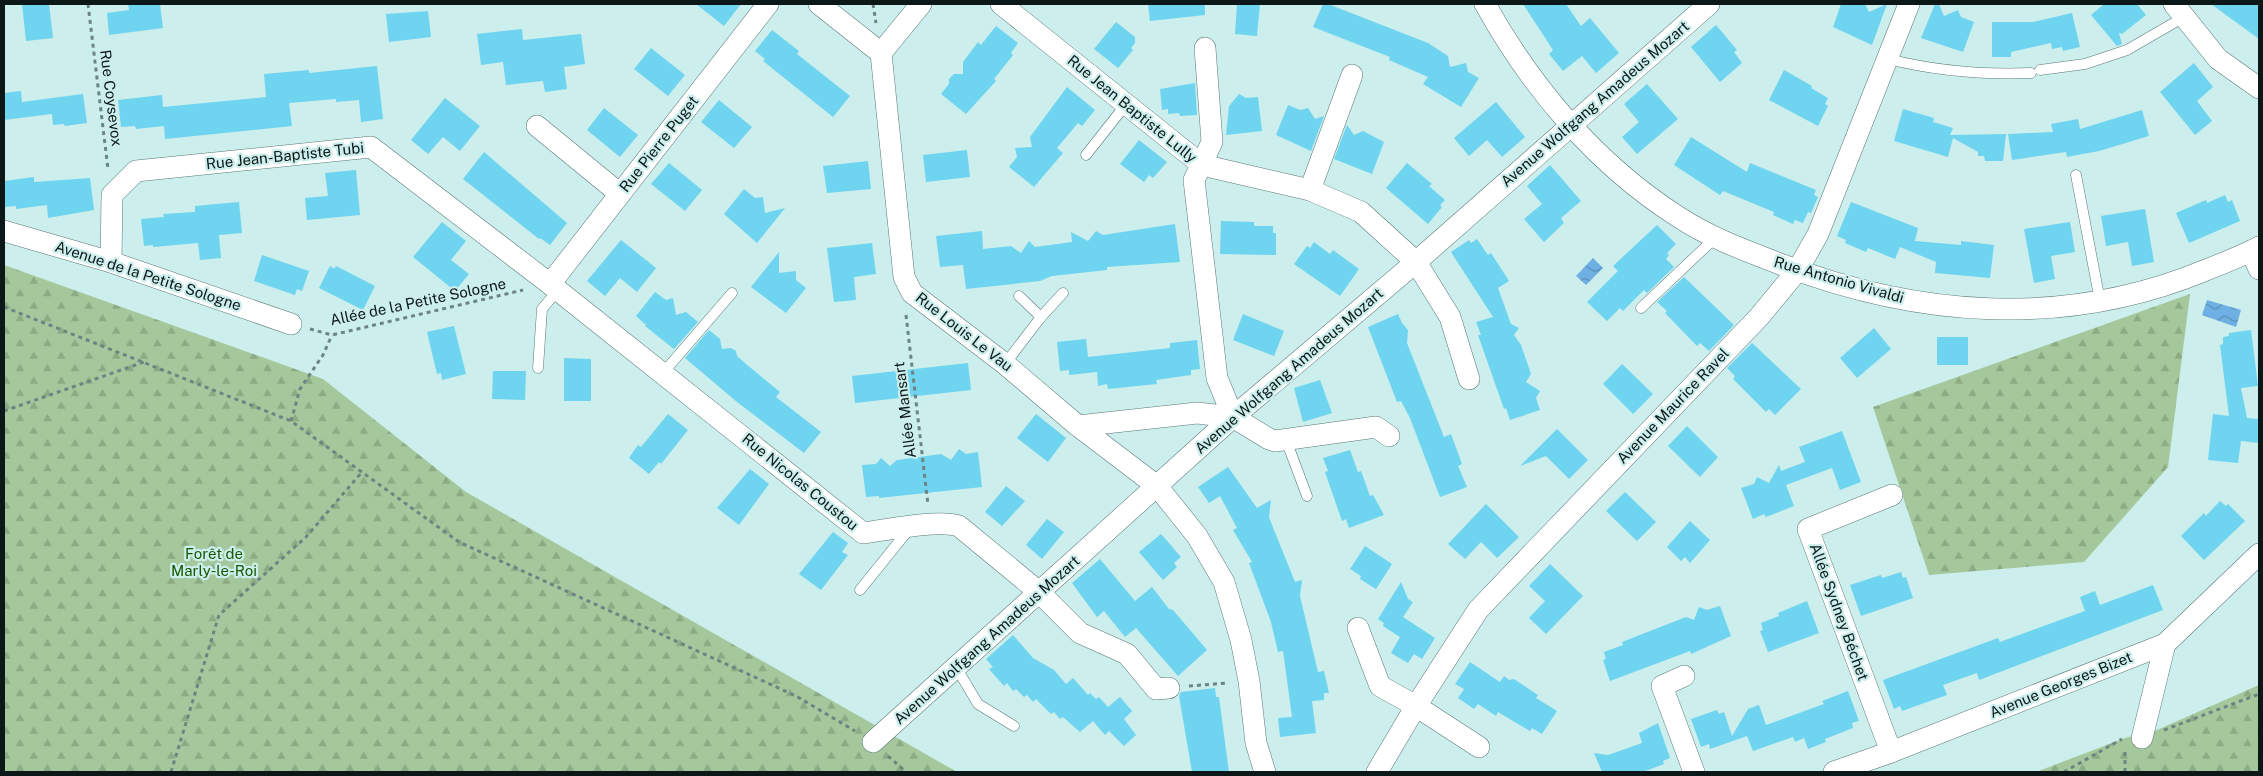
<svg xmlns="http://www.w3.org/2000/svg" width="2263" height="776" viewBox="0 0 2263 776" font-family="'Public Sans',sans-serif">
<defs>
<pattern id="forest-firs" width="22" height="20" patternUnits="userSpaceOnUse" patternTransform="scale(1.25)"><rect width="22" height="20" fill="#a4c89b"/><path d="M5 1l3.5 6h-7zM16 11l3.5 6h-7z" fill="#8cab85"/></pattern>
<pattern id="water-waves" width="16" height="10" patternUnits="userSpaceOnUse" patternTransform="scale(1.25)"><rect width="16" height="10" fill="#6eb0e4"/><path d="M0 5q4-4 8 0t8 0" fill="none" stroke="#598eb8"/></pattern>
</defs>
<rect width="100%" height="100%" fill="#cceeec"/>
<g fill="url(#forest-firs)">
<path d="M4 265 323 379 466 492 957 772H4Z"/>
<path d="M2190 294 2168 467 2084 562 1929 575 1873 407Z"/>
<path d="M2259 685V772H2036L2125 738 2157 730Z"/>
</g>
<g fill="url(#water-waves)">
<path d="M1593 258 1603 268 1586 285 1576 276Z"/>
<path d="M2207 300 2241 310 2236 327 2202 315Z"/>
</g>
<g fill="#6fd4ef">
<path d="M22 4H49L53 38 26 41Z"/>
<path d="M128 4H160L163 28 109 35 107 13 129 10Z"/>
<path d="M696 4H741L724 26Z"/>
<path d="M1148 4H1205V15L1150 21Z"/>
<path d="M1237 4H1260L1257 36 1235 34Z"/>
<path d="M1323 4H1328L1428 43 1448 56 1450 67 1466 63 1468 72 1479 78 1461 107 1423 84 1428 77 1389 60 1390 57 1313 27Z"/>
<path d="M1523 4H1566L1581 26 1590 18 1619 53 1596 73 1582 56 1563 71 1549 54 1553 50Z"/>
<path d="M1841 4H1865L1869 12 1887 4 1872 45 1833 27Z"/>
<path d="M1935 4H1939L1944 16 1958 10 1961 17 1974 22 1963 52 1921 38Z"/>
<path d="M2104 4H2137L2146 15 2122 34 2119 33 2122 44 2117 46 2091 15Z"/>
<path d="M2211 4H2259V39Z"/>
<path d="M428 11 431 37 389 42 386 14Z"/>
<path d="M2072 13 2080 47 2063 51 2062 47 2052 49 2051 43 2011 52V57H1992V22H2033Z"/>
<path d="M1116 22 1135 37V43L1131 48 1133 50 1118 68 1094 49Z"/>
<path d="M1716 25 1737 50 1734 52 1742 63 1720 82 1691 47Z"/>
<path d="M996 26 1018 43 1011 53 1013 55 994 79 996 81 966 114 941 94 949 84V79L954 74H963V62L978 42 981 45Z"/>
<path d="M522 29 523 40 581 34 585 64 564 67 567 89 545 92 543 81 506 85 503 62 481 65 477 34Z"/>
<path d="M772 30 799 51 797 54 850 96 833 117 763 61 765 59 755 51Z"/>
<path d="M651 48 685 75 668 96 634 69Z"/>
<path d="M2194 63 2213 87 2197 101 2212 121 2195 135 2160 92Z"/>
<path d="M377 66 383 119 361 122 359 100 336 102V99L289 103 292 126 165 139 164 126 136 129 135 126 121 127 118 100 162 95 163 107 266 97 264 74 309 70V73Z"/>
<path d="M1784 70 1812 86 1811 88 1828 98 1825 104 1828 106 1818 126 1769 100Z"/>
<path d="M1195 83 1197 115 1180 116 1179 113 1168 114V109L1162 110 1160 89Z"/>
<path d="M1647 84 1678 119 1637 154 1622 137 1639 122 1624 104Z"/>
<path d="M1067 87 1095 110 1082 126 1078 123 1057 148 1063 153 1034 187 1009 167 1017 157 1015 148 1032 147 1030 137Z"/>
<path d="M21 91 22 102 83 94 87 123 65 126 64 124 53 125 52 114 4 120V93Z"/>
<path d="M1239 94 1246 98 1258 97 1262 131 1226 135 1229 106Z"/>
<path d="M445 98 480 126 460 151 443 137 428 154 411 140Z"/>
<path d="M719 100 752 127 734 148 701 122Z"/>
<path d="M1496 102 1525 137 1502 157 1487 140 1469 156 1454 138Z"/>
<path d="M1288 105 1300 110 1308 108 1315 119 1324 116 1311 151 1276 135Z"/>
<path d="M604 108 638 135 620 157 587 130Z"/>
<path d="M1903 109 1934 118 1933 122 1953 128 1950 135 2006 134 2003 161H1985L1984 156H1978V152L1953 138 1948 157 1894 141Z"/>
<path d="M2142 110 2149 136 2099 151 2067 157 2066 152 2012 160 2008 134 2053 132 2051 124 2078 119 2080 129Z"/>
<path d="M1347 125 1354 135 1363 131 1384 142 1372 174 1334 159Z"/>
<path d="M1691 137 1747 172 1750 163 1816 190 1814 195 1818 197 1811 213 1808 212 1803 223 1795 220 1793 224 1773 215 1774 212 1723 191 1720 195 1674 165Z"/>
<path d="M1139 140 1167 162 1153 178 1149 175 1144 182 1120 164Z"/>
<path d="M967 150 970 177 926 182 923 155Z"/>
<path d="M484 152 567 223 550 245 540 238 539 239 463 179Z"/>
<path d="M868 161 871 189 827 193 823 166Z"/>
<path d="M669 163 702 190 685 211 651 184Z"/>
<path d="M1407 163 1432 184 1429 186 1445 200 1440 205 1442 207 1428 224 1386 188Z"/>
<path d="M1550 165 1581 201 1561 218 1564 223 1544 242 1524 219 1542 204 1527 186Z"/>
<path d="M356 170 360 215 307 220 305 198 328 196 325 173Z"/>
<path d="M34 177V182L90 178 94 210 48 218 47 205 16 209V206L4 207V181Z"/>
<path d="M744 189 755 198 763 197 765 213 785 208 757 243 724 214Z"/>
<path d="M2225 195 2228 202 2232 200 2240 221 2189 243 2176 213 2206 200 2207 203Z"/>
<path d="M239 202 242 233 219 235 221 258 200 260 198 243 153 247V245L144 246 141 219 164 217 163 214 195 212V206Z"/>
<path d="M1851 202 1918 228 1915 241 1961 245V241L1994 245 1990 278 1935 273 1936 262 1900 247 1895 259 1868 248 1866 252 1845 243 1846 240 1837 236Z"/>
<path d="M2145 209 2154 262 2132 266 2128 242 2106 246 2101 216Z"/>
<path d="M1221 221 1254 222V226H1273V233H1276V255L1220 254Z"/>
<path d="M442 222 466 241 451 260 469 274 455 291 413 257Z"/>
<path d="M2070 222 2075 252 2051 256 2055 279 2034 283 2024 229Z"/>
<path d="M1175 224 1180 262 1107 267V270L1052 276 1040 281 966 289 963 265 940 267 936 236 982 231 983 249 1011 246 1021 253 1029 241 1035 247 1072 242 1071 232 1088 241 1096 231 1103 235Z"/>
<path d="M1657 225 1676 244 1667 253 1669 255 1666 259 1674 267 1647 293 1644 290 1623 311 1620 308 1607 321 1587 302 1618 271 1613 266Z"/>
<path d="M1477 239 1488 255 1491 253 1509 281 1498 288 1511 324 1519 328 1514 335 1521 345 1531 374 1526 382 1540 391 1536 398 1540 410 1510 420 1506 408 1504 409 1478 335H1481L1476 322 1493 317 1451 252 1469 240 1471 243Z"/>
<path d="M621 240 656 268 637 292 620 278 605 296 587 281Z"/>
<path d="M1314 242 1330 254 1333 250 1359 269 1340 296 1294 264 1307 246 1310 248Z"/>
<path d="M872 243 876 274 854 277 856 300 834 302 827 248Z"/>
<path d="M779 252V273L796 271V280L806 288 786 313 751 287Z"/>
<path d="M262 255 309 271 302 291 297 289 295 295 254 281Z"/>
<path d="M330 266 334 269 336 266 375 286 363 310 319 288Z"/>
<path d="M1684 277 1734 325 1709 351 1700 343 1697 346 1665 313 1667 311 1657 302Z"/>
<path d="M655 292 666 300 673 298 676 315 686 312 698 322 674 349 645 326 646 325 636 316Z"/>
<path d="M1243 314 1284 331 1274 356 1233 340Z"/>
<path d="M1398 314 1402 323 1408 330 1407 343 1444 437 1451 434 1462 464 1458 466 1467 487 1440 497 1410 418 1401 401 1397 402 1368 327Z"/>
<path d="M454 326 466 374 442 380 441 373 437 374 427 332Z"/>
<path d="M1874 328 1891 349 1857 378 1840 358Z"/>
<path d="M709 330 720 339 722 349 731 348 736 351 737 356 746 364 780 392 776 397 821 432 804 453 737 402 685 358Z"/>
<path d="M2251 330 2258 386 2241 388 2247 418 2259 419V443L2241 441 2238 463 2208 460 2213 414 2229 416 2220 345 2223 344V337L2229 336V333Z"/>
<rect x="1937" y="337" width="31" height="28"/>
<path d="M1086 339 1088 357 1170 348V343L1197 340 1200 369 1191 370V375L1156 380 1157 384 1108 389 1107 384 1098 386 1097 372 1069 375V370L1060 371 1057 342Z"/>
<path d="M1752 343 1801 389 1775 415 1769 409 1766 412 1733 379 1735 376 1727 368Z"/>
<path d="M564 358 591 359V401H564Z"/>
<path d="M968 363 971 390 855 403 852 376Z"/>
<path d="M1622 364 1653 394 1633 414 1603 384Z"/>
<path d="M493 371H526L525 400 492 399Z"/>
<path d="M1320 380 1332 413 1303 422 1294 388Z"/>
<path d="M668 414 688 430 661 464 659 462 649 474 629 458 638 445 641 447Z"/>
<path d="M1036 414 1066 438 1048 462 1017 438Z"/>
<path d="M1687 426 1718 457 1700 477 1668 446Z"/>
<path d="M1557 429 1588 460 1569 479 1546 456 1520 466Z"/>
<path d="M1842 431 1861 482 1840 490 1832 468 1786 485 1794 506 1766 517 1764 514 1753 519 1741 488 1754 484 1757 477 1769 483 1779 465 1781 471 1805 462 1799 447Z"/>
<path d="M959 449 966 454 978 452 982 487 879 498V496L866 497 862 465 876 464 881 458 890 466 897 460 941 454 951 460Z"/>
<path d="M1350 450 1358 472 1361 471 1370 496 1373 495 1384 515 1349 528 1346 519 1342 521 1325 472 1328 471 1323 458Z"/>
<path d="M1228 467 1257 508 1271 500 1269 517 1272 525 1295 582 1302 580 1300 596 1318 672 1324 671 1329 693H1324V700L1312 701 1316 733 1280 737 1278 718 1292 717 1283 651 1278 652 1271 622 1249 563 1252 562 1233 530 1237 528 1220 496 1209 503 1198 487Z"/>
<path d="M750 469 769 484 739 525 717 508Z"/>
<path d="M1006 486 1025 501 1002 526 985 512Z"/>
<path d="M1625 492 1656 522 1637 541 1606 511Z"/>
<path d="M2220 501 2226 506 2228 504 2245 521 2204 560 2181 536 2204 513 2206 516Z"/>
<path d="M1486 504 1519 537 1497 558 1481 542 1465 559 1448 544Z"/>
<path d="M1047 519 1064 532 1042 559 1026 545Z"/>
<path d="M1690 521 1710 540 1690 563 1685 557 1681 561 1667 547Z"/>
<path d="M833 532 848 543 842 552 848 555 821 590 799 574Z"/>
<path d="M1161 534 1181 557 1174 563 1177 567 1163 580 1139 552Z"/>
<path d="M1365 546 1392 564 1376 589 1360 579 1361 576 1350 569Z"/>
<path d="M1100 559 1135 601 1152 587 1169 609 1173 610 1207 650 1178 676 1136 628 1125 637 1104 611 1097 617 1072 583Z"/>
<path d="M1550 564 1583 596 1546 634 1529 618 1545 601 1529 586Z"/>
<path d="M1901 572 1903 578 1906 577 1913 598 1861 616 1850 585 1881 575 1882 578Z"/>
<path d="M1401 582 1408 599 1413 602 1403 617 1435 638 1422 659 1414 654 1408 663 1391 653 1400 637 1383 626 1384 623 1378 619Z"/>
<path d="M2153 585 2163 610 1979 680 1977 673 1943 685 1947 695 1902 711 1900 706 1894 709 1883 680 1998 638 2000 642 2085 611 2080 597 2095 591 2100 605Z"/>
<path d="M1807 601 1819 633 1768 652 1760 631 1763 630 1761 623 1779 616 1778 613Z"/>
<path d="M1720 606 1731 636 1691 654 1690 651 1610 681 1603 660 1606 659 1604 652 1623 645 1622 642 1686 617 1694 620 1699 607 1707 610Z"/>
<path d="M1013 635 1033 658 1054 670 1066 684 1073 678 1088 695 1090 693 1096 699 1099 697 1108 707 1120 697 1132 711 1124 719 1136 735 1124 746 1109 731 1105 735 1093 721 1080 732 1063 717 1060 719 1054 712 1051 714 1036 699 1033 702 1027 695 1024 697 1016 689 1013 691 1007 683 1004 686 989 669 993 667 986 659Z"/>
<path d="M1470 662 1500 682 1504 676 1509 680 1514 679 1538 695 1536 698 1557 711 1542 734 1532 728 1530 731 1498 712 1496 716 1478 704 1474 709 1458 698 1464 689 1455 684Z"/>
<path d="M1215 688 1216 697H1219L1229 772H1192L1179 696 1181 692Z"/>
<path d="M1848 691 1859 721 1852 723 1853 728 1825 739 1826 742 1808 749 1804 738 1795 742 1793 737 1753 751 1747 736 1710 749 1709 744 1701 747 1691 719 1717 710 1719 714 1724 712 1732 736 1748 709 1759 705 1766 725 1824 704 1822 701Z"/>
<path d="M1658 723 1670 758 1663 761 1664 764 1643 772H1602L1594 753 1608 755 1642 743 1639 733Z"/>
</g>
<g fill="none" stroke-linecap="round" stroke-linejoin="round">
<defs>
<g id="service">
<path d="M1888 59C1936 71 1982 75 2031 73"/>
<path d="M2040 70 2085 64 2127 50 2184 17"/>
<path d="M1086 155 1127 103"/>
<path d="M2076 175 2100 301"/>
<path d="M1019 296 1041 317"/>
<path d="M1641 308 1715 238"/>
<path d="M1005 364 1041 317 1063 293"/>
<path d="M538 368 542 309 558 290"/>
<path d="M663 373 732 293"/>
<path d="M1286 440 1307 496"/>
<path d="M860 590 910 528"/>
<path d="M956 667 978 704 1014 726"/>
</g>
<g id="minor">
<path d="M819 4 881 53 921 4"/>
<path d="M1001 4 1202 165 1310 190 1361 212 1416 262 1450 317 1469 379"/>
<path d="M1485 4C1531 87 1596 164 1677 216 1707 236 1741 249 1775 262 1915 317 2064 329 2206 270 2224 263 2242 256 2259 247"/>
<path d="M2174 4 2218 59 2259 88"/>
<path d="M1205 48 1212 142 1194 180 1217 378 1233 417"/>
<path d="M881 53 904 277 912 293 1005 364 1078 426 1157 486 1197 536 1224 582 1241 640 1249 681 1256 743 1265 772"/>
<path d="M537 126 620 194"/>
<path d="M1310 190 1352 75"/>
<path d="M4 231 111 262 291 324"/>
<path d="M2251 251 2259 269"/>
<path d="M111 262 112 195 136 171 371 147 550 284 863 533C888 530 937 519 959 526L1039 592 1080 633 1127 654 1156 689 1169 688"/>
<path d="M550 284 768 4"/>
<path d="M1078 426 1197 413 1233 417 1269 439 1275 441 1376 427 1389 436"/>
<path d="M1358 628 1380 686 1416 706 1479 747"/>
<path d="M1684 676 1662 686 1694 772"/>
<path d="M2142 738 2165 644"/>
<path d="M873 742 1233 417 1416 262 1709 4"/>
<path d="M1891 752 1808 529 1892 495"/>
<path d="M1377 772 1416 706 1478 610 1759 317 1797 271 1818 234 1909 4"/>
<path d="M1834 772 1891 752 2165 644 2259 554"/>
</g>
</defs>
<use href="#service" stroke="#597876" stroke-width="11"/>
<use href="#minor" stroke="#597876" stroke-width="22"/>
<g stroke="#6d8483" stroke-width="3" stroke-dasharray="4 4" stroke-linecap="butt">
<path d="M88 4 108 169"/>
<path d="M873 4 876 23"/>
<path d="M4 307 291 421 459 542 796 696 855 731"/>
<path d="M906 315 928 505"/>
<path d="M310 329 332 335 523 290"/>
<path d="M4 411 144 362"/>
<path d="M291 421 300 389 323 355 332 335"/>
<path d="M1189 686 1228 683"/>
<path d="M2164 730 2259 694"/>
<path d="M888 756 906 772"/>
<path d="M171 772 219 615 306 537 362 472"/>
<path d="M2064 772 2122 739"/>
<path d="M2125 772V750"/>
</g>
<use href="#service" stroke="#fff" stroke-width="10"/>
<use href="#minor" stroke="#fff" stroke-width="21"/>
</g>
<g text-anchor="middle" stroke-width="4.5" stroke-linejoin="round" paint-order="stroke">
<g font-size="15" fill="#0c1818" stroke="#cceeec">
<text transform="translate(111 98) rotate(83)" y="5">Rue Coysevox</text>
<text transform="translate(1595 104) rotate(-41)" y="5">Avenue Wolfgang Amadeus Mozart</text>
<text transform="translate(1132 109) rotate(39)" y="5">Rue Jean Baptiste Lully</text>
<text transform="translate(659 144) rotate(-52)" y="5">Rue Pierre Puget</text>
<text transform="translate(285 156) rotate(-6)" y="5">Rue Jean-Baptiste Tubi</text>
<text transform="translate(148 276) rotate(18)" y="5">Avenue de la Petite Sologne</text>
<text transform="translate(1839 280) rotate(16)" y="5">Rue Antonio Vivaldi</text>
<text transform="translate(418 302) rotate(-12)" y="5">Allée de la Petite Sologne</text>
<text transform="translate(964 332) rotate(38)" y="5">Rue Louis Le Vau</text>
<text transform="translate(1289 371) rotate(-41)" y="5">Avenue Wolfgang Amadeus Mozart</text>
<text transform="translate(1673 406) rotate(-46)" y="5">Avenue Maurice Ravel</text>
<text transform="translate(905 410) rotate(-97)" y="5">Allée Mansart</text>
<text transform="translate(800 482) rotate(39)" y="5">Rue Nicolas Coustou</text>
<text transform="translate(1839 612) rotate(70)" y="5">Allée Sydney Béchet</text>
<text transform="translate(987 640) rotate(-42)" y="5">Avenue Wolfgang Amadeus Mozart</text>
<text transform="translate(2061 685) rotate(-22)" y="5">Avenue Georges Bizet</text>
</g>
<g font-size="15" fill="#185900" stroke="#cceeec">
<text x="214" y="559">Forêt de<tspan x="214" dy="17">Marly-le-Roi</tspan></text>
</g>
</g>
<rect width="2263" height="776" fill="none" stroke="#0c1818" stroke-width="10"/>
</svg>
